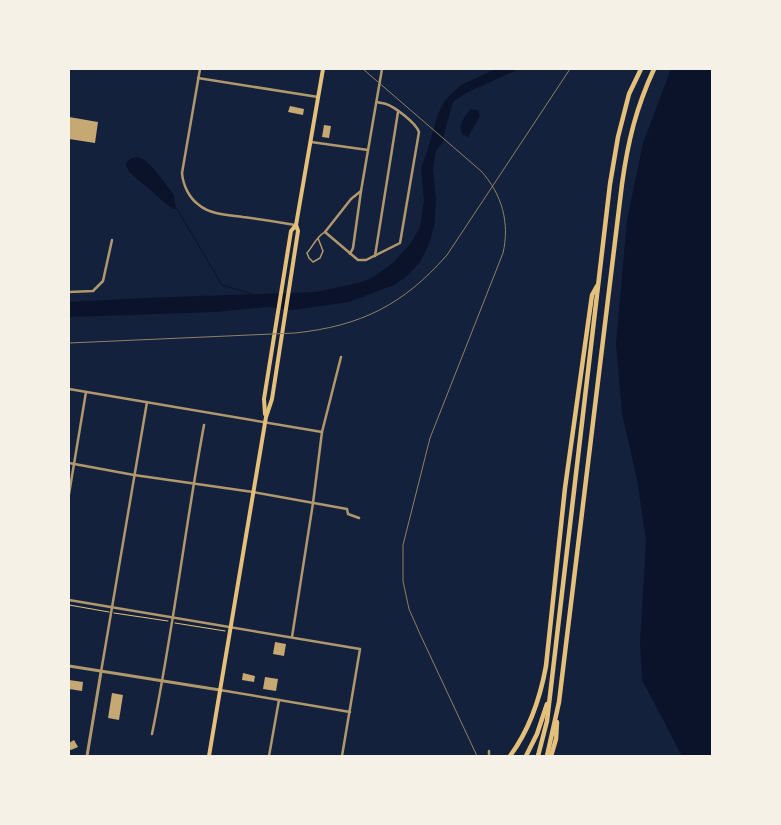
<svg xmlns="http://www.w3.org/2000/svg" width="781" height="825" viewBox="0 0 781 825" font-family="'Public Sans',sans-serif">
<rect width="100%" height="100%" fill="#14213d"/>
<g fill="#0b132b">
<path d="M496 69H519L464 94 453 102 444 134 443 142 436 151 433 169 436 199 435 223 429 244 420 262 406 277 394 285 349 302 293 310 267 307 215 312 69 317V302L144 298 316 292 362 282 375 276 394 262 411 243 420 227 424 201 421 168 427 152 438 114 445 100 461 85Z"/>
<path d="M671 69H712V756H682L642 680 640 642 646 541 637 479 622 414 616 343 627 220 643 143Z"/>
<path d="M471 109 478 110 480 116 468 137C453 133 464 116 471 109Z"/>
<path d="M137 157C149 158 164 183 172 192L174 195 176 209H173C164 203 156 195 147 187 139 180 111 162 137 157Z"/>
</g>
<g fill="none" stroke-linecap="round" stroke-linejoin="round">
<path stroke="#0b132b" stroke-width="1" d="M176 207 222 285 252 294V296"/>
</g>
<g fill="#c6a872">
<path d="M290 106 304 109 303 115 288 112Z"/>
<path d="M69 117 98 122 95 143 69 139Z"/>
<path d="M324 125 331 126 329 138 322 137Z"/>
<path d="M275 642 286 644 284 656 273 654Z"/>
<path d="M243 673 255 676 254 682 242 680Z"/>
<path d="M265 677 278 679 276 691 263 689Z"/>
<path d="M69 680 83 682 82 691 69 689Z"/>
<path d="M112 693 123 695 119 720 108 718Z"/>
<path d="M74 740 78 747 71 750 69 749V743Z"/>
</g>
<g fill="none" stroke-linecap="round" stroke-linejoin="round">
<g stroke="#e5c07b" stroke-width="1">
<path d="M69 605 109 612"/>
<path d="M114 613 168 621"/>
<path d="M175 623 225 631"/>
</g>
<path stroke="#b1986c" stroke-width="1.5" d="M318 238 323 251 320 258 313 262 309 258 307 253C313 246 317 236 325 232"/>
<g stroke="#b1986c" stroke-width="2.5">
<path d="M200 69 182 173C183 185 189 198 199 205 211 215 229 215 243 217 261 219 278 222 295 225"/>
<path d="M198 78 318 97"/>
<path d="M377 102C380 103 383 103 386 104 395 107 416 123 419 132L400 243 366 260H358L325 232 351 199 361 191C368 150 375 110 382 69"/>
<path d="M311 142 368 150"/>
<path d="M350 254 353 248 361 191"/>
<path d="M375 256 398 112"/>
<path d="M69 292 93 291 103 281 112 240"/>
<path d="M69 389 322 432"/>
<path d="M69 463 134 475 253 492 347 509 348 514 359 518"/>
<path d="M69 494 86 392"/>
<path d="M69 600 360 649 342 756"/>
<path d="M292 637 313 503 322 432 341 357"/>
<path d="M101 672 147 402"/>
<path d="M220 690 350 712"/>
<path d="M152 734C173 632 185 528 204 425"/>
<path d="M489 751V756"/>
<path d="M269 756 279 700"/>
</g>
<g stroke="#b1986c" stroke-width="3">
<path d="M69 666 220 690"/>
<path d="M87 756 101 672"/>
</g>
<g stroke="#e5c07b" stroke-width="4">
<path d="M265 414 264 399 291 231 296 225 323 69"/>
<path d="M209 756 266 417 272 399 298 231 296 225"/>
</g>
<g stroke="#e5c07b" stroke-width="4.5">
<path d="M510 756C530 729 540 699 546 666L565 488 592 295 597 286"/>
<path d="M526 756 537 734 547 704"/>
<path d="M538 756 547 721 610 184 618 137 629 94 641 69"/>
<path d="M547 756 559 702 622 184C628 141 636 108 654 69"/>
<path d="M551 756 556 739 557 722"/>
</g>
<g stroke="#918062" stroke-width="1">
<path d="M363 69 481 171C502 194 510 223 503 253L430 438 403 545V581L409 609 420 634 477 756"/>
<path d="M69 343 295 333C361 326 403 305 447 255L570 69"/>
</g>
</g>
<rect width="781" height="825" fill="none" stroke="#f6f1e7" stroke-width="140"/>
</svg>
